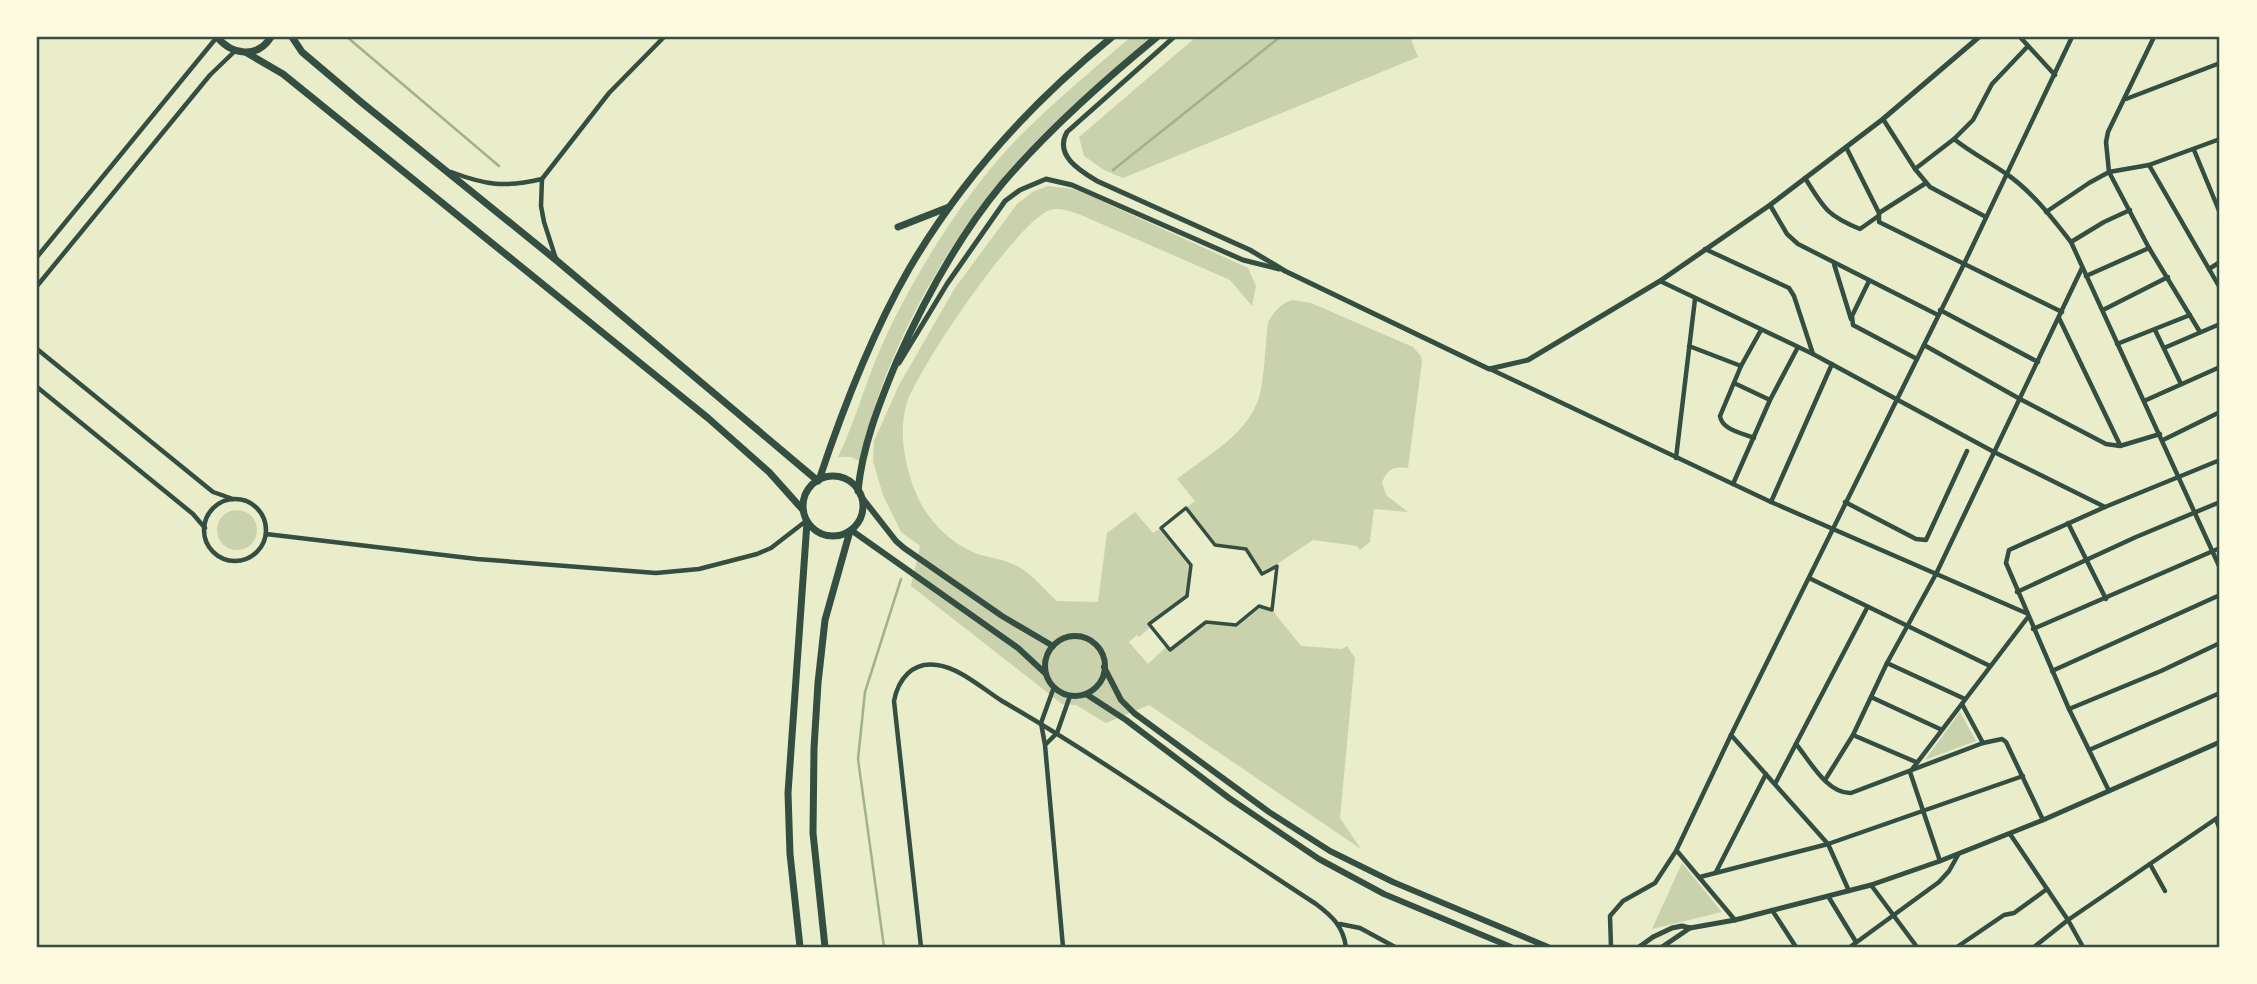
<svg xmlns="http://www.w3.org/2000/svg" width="2257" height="984" viewBox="0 0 2257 984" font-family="'Nunito Sans',sans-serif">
<rect width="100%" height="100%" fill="#e9edc9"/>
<g fill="#cad2ad">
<path d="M1131 37H1155C1114 72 1069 107 1031 146 955 225 880 354 861 462L851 457H838C856 420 866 380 883 343 913 276 968 188 1020 136 1055 101 1093 69 1131 37Z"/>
<path d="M1196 37H1410L1418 57 1123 178 1104 170 1084 156 1079 137Z"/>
<path d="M1048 186 1073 189 1086 194 1248 268 1256 286 1252 306 1230 280 1081 215C1072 212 1060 207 1050 210 1018 220 915 372 906 406 898 436 906 472 919 500 931 524 955 547 981 555 993 558 1006 560 1017 566 1031 573 1045 590 1057 601L1098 602 1107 533 1135 512 1153 533 1161 528 1191 565 1187 596 1150 624 1152 626 1139 637 1137 635 1129 642 1148 664 1167 646 1170 649 1206 622 1236 625 1259 606 1272 610 1301 646 1342 649 1347 646 1355 658 1340 818 1361 849 1149 705 1106 723 1076 705 1062 704 911 586 920 546 901 532 883 495 873 461 874 441 899 385 955 288 1017 204 1034 191Z"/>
<path d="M1292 300 1311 303 1413 347 1421 356 1422 362 1408 468C1393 466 1388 469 1382 482L1386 495 1408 512 1374 509 1370 542 1360 550 1357 546 1313 540 1262 574 1245 549 1215 545 1186 508 1195 501 1177 479C1208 455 1250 433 1260 394 1265 371 1265 346 1268 322 1274 312 1280 304 1292 300Z"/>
<circle cx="237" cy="530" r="20"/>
<path d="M1960 712 1976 741 1925 760Z"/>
<path d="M1682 863 1722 912 1652 929Z"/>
</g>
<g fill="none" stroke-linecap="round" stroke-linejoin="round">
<g stroke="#a3b18a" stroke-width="2.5">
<path d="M347 37 499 166"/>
<path d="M1113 170 1280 37"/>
<path d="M884 947 858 759 865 692 901 579"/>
</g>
<path stroke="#344e41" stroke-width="3.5" d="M1186 508 1215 545 1246 549 1262 574 1277 566 1272 610 1259 606 1236 625 1206 622 1170 650 1149 624 1187 596 1191 565 1161 528Z"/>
<g stroke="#344e41" stroke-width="4.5">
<path d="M2020 37 2055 75"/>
<path d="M2154 37 2108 132 2106 142 2109 172 2149 248 2200 332"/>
<path d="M2028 46 1992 84 1973 120 1954 139C1970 152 1988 161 2005 173 2031 190 2052 218 2071 242L2220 568"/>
<path d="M2126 99 2220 63"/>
<path d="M1883 119 1915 169 1930 187 1986 217"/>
<path d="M1846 147 1879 213"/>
<path d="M2194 150 2220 213"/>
<path d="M2149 165 2220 288"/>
<path d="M1915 169 1954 139"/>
<path d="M451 172C486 185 504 188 542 179"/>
<path d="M1805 178C1824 208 1826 215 1860 229L1877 217"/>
<path d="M1926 183 1879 213V222L2062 312"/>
<path d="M1770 205 1787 234 1798 244 1938 315"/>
<path d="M2046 212 2089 183 2109 172 2149 165 2220 139"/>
<path d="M2071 242 2104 222 2130 210"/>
<path d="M1705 249 1789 288 1794 296 1813 354"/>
<path d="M37 257 217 37"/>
<path d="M556 259 544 222 541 206 542 179 609 93 664 37"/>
<path d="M1834 264 1851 319"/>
<path d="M2209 269 2220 262"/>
<path d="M2086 276 2149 248"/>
<path d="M1660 281 1813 354 1994 452 2105 507"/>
<path d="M1869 281 1852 316 1853 325 1917 359"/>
<path d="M37 286 210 75 235 51"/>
<path d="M1940 310 2038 362"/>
<path d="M2103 310 2168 277"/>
<path d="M2059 318 2120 445"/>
<path d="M2155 330 2181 384"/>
<path d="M2117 344 2190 315"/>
<path d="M1924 345 2020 399 2106 444 2120 446 2160 434"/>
<path d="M1689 346 1741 366"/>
<path d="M2164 348 2220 324"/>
<path d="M37 349 213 492 233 499"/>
<path d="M1490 369 1771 502 2026 613"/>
<path d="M1734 383 1770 400"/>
<path d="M37 387 193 514 205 528"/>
<path d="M2144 401 2220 367"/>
<path d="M1754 438C1742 433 1722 430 1720 416L1741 366 1761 330"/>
<path d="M2163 440 2220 412"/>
<path d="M1676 458 1695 299"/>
<path d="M1733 484 1770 400 1798 347"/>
<circle cx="235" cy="530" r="31"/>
<path d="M1771 502 1832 364"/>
<path d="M1845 502 1916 539 1926 540 1967 451"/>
<path d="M2068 523 2106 599"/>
<path d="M266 534 477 559 656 573 699 569 757 554 771 548 806 521"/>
<path d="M1809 578 1990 666"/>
<path d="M2017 592 2136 537 2220 502"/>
<path d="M2033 629 2220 548"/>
<path d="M1887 663 1965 699"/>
<path d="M2052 671 2220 595"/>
<path d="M1054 687 1041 723 1045 745 1063 947"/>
<path d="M1871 697 1940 729"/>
<path d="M1962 704 1983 743"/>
<path d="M2069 709 2161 671 2220 643"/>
<path d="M1731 735 1828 844 1849 891"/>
<path d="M1853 735 1916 762"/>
<path d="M1046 744 1057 733 1070 696"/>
<path d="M1796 744C1810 761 1827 794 1851 793L1983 743 2002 739 2006 742 2043 820"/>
<path d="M2089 750 2220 693"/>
<path d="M1825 780 1853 735 1887 663 1936 574 2082 268"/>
<path d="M1775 784 1867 608"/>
<path d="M2109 791 2069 709 2006 563 2009 550 2105 507 2220 460"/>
<path d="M2216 819 2220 830"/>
<path d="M2010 834 2068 920 2083 947"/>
<path d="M1677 851 1735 920"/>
<path d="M1940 861 1910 772 2028 617"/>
<path d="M2150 864 2165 891"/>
<path d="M1716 872 1766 774"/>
<path d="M1700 877 1828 844 2023 776"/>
<path d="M1871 885 1917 947"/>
<path d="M1828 896 1856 942"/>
<path d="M1772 910 1796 947"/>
<path d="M1340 924 1360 928 1395 947"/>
<path d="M921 947 894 701C898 680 912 661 937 665 960 668 983 689 1002 701 1109 763 1211 836 1316 904 1332 916 1343 926 1346 947"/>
<path d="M1611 947 1610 916 1623 901 1655 883 1676 851 1731 735 1964 264 2072 37"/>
<path d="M1850 947 1939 882 1949 871 1958 855"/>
<path d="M1957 947 2004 915 2014 913 2047 889"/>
<path d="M2034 947 2068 920 2220 816"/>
</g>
<g stroke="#344e41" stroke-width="5">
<path d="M1174 37 1067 132C1054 155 1079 170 1097 181L1250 250 1285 271 1489 369 1528 360 1660 281 1770 205 1883 119 1979 37"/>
<path d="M899 363 947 284 1005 201 1020 190 1046 179 1072 185 1243 260 1279 269"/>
<path d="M1639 947 1653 937 1672 928 1682 926 1690 928 1735 920 1871 885 1940 861 2043 820 2220 742"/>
<path d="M1662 947 1690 928"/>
</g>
<g stroke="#344e41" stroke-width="6">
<path d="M860 495 896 541 904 548 1002 616 1053 646"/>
<path d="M851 530 1018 648 1045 673"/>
<circle cx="1075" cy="666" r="30"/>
<path d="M1104 667 1121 700 1134 713 1269 812 1330 851 1393 882 1548 947"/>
<path d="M1086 694 1126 720 1229 798 1319 859 1384 894 1511 947"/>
</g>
<g stroke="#344e41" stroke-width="7">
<path d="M217 37C232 55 257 59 271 37"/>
<path d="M292 37 302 52 361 102 556 260 818 481"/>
<path d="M247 53 283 74 708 418 769 472 803 510"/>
<path d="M898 227 949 207"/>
<circle cx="833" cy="506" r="30"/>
<path d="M819 480C843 408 871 335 909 269 961 180 1032 102 1112 37"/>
<path d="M858 491C862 447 879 404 896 363 924 300 958 237 1002 184 1048 130 1102 82 1157 37"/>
<path d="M800 947 790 854 788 793 807 522"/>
<path d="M825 947 813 833 814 748 818 683 825 620 850 531"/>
</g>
</g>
<rect width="2257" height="984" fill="none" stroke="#fefae0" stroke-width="77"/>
<rect x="38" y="38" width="2180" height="908" fill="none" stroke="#344e41" stroke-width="2.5"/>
</svg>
